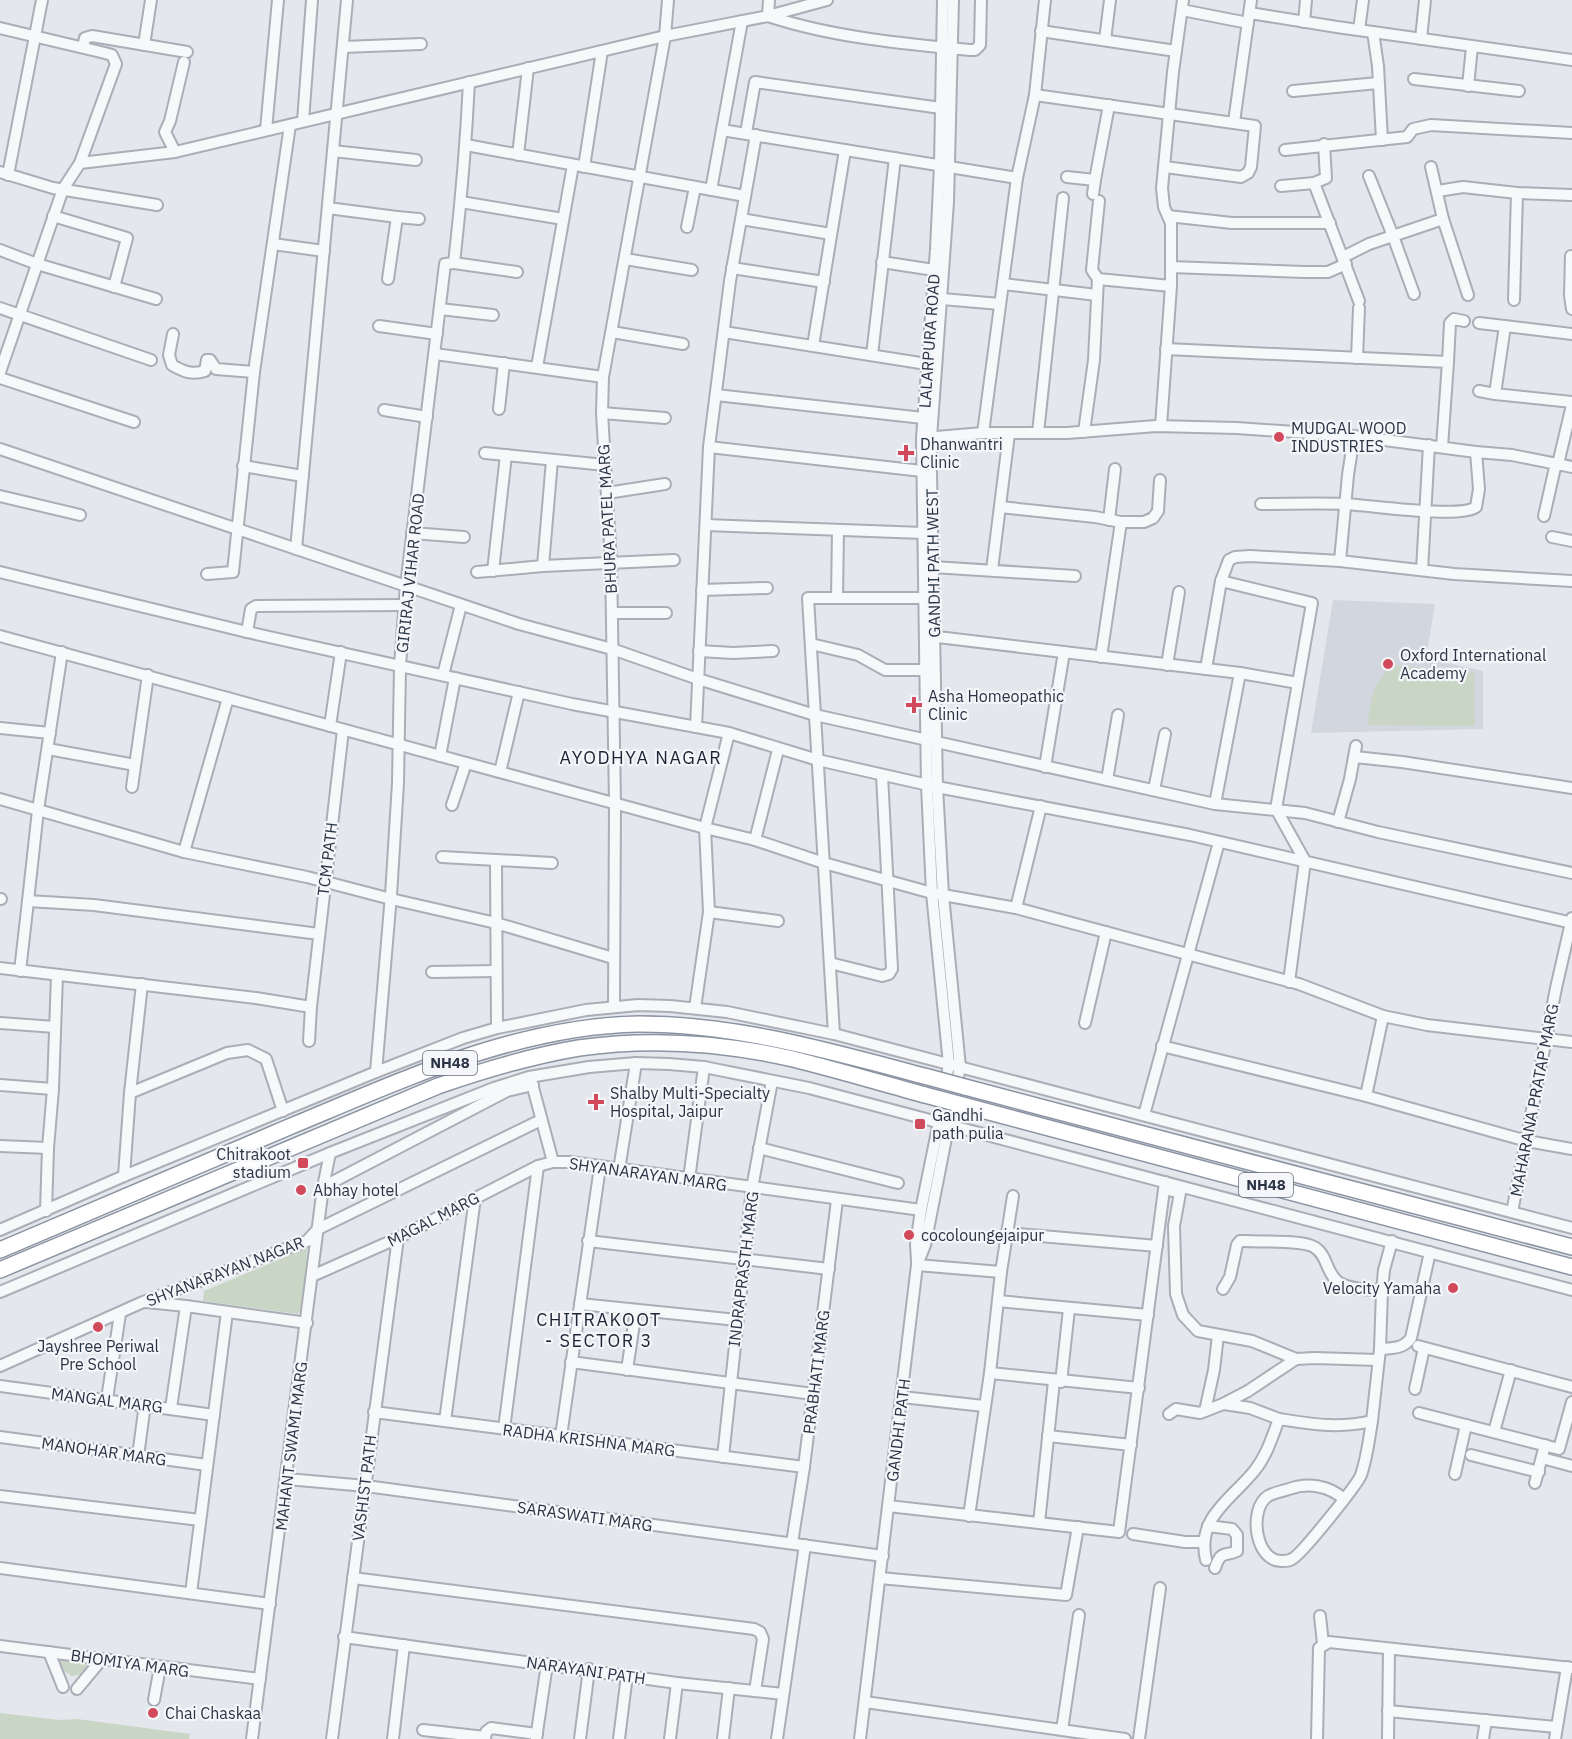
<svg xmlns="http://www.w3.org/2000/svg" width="1572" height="1739" viewBox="0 0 1572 1739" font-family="'IBM Plex Sans',sans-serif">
<rect width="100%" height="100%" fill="#e4e7ec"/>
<path fill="#d2d6de" d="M1333 600 1435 604 1426 658 1483 671V729L1311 733Z"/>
<g fill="#c9d6c5">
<path d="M1390 665 1474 673 1475 726 1367 725 1373 691Z"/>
<path d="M307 1248 305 1302 298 1314 203 1301 204 1291Z"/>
<path d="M59 1660 88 1664 83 1674 72 1676 62 1670Z"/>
<path d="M0 1713 60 1720 77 1719 190 1734 189 1739H0Z"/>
</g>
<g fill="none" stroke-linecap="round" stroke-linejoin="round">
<defs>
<g id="minor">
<path d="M769 0 768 16C831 37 904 44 970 50H975L980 45 981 0"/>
<path d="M1182 10 1248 23"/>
<path d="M1250 13 1337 27 1572 60"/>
<path d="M1304 22 1306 0"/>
<path d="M0 28 105 53 112 55 116 64 80 163 63 189 0 372"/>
<path d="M1359 30 1363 0"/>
<path d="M1041 31 1176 51"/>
<path d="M1373 32 1378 66 1382 140"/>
<path d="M1421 39 1425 0"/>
<path d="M1105 40 1110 0"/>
<path d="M144 45 151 0"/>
<path d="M83 47 85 38 92 36 187 52"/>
<path d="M343 47 421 44"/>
<path d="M1414 79 1519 91"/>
<path d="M1468 86 1472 47"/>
<path d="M1293 91 1378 83"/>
<path d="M1035 95 1255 126 1251 167 1248 173 1241 177 1165 167"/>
<path d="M303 121 312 0"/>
<path d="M1234 122 1251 0"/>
<path d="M266 130 278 0"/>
<path d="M722 130 1017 178"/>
<path d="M746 133 755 82 948 109"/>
<path d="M466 145 745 196"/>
<path d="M1285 150 1407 137 1413 129 1431 125 1572 133"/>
<path d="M333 151 416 160"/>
<path d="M175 152 665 36 768 16 827 0"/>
<path d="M518 155 528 68"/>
<path d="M80 163 175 152 165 132 170 121 184 62"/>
<path d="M584 167 602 51"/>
<path d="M1431 167 1443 219 1468 295"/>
<path d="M0 172 53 188 157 205"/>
<path d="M8 175 42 0"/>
<path d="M1369 176 1393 236 1414 294"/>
<path d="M1067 177 1095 180 1109 105"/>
<path d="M1314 183 1359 301"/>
<path d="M1281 186 1314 183 1326 178 1324 144"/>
<path d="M711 190 742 21"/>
<path d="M1438 191 1463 187 1517 193 1572 195"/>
<path d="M1093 194 1095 180"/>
<path d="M1099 201 1092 270 1098 279 1171 286"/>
<path d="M461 202 563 219"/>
<path d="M328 208 397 217 388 279"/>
<path d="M53 216 127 238 114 287"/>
<path d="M1168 216 1232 223H1330"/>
<path d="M397 217 419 219"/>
<path d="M741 219 831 234"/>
<path d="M687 227 695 187"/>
<path d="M273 244 324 251"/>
<path d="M0 250 37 264 156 299"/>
<path d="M1571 256 1570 295 1572 309"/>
<path d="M1343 257 1369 244 1443 219"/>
<path d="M625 259 692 270"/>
<path d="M882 262 934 270"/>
<path d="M454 263 517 272"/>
<path d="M1171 267 1304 272H1328L1346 264"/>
<path d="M732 268 824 282"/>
<path d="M1003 284 1097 295"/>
<path d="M942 299 1000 304"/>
<path d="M1514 300 1517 193"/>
<path d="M0 308 151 360"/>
<path d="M440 309 493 315"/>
<path d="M1479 323 1572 334"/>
<path d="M379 326 437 334"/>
<path d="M1505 326 1495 394 1572 402"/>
<path d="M612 332 683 344"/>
<path d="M724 332 933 365"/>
<path d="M173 334 169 355 172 365C184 372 192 375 205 371L207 360H210L216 369 254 372"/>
<path d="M813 346 845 150"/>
<path d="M1166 349 1448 362 1442 447"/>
<path d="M435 354 603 377"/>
<path d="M872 355 895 158"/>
<path d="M1357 358 1359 308"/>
<path d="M1448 362 1450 323 1454 319 1464 321"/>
<path d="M537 367 573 165"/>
<path d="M0 378 134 422"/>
<path d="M1479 391 1495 394"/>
<path d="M716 395 923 418"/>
<path d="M499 409 504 363"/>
<path d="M384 410 427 417"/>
<path d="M602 413 665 418"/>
<path d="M1161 426 1171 286V223L1164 207 1162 188 1173 72 1183 0"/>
<path d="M1084 432 1094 360 1098 279"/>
<path d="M983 433 1017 178 1035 95 1045 0"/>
<path d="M1038 433 1063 198"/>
<path d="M1354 436 1348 475 1340 561 1454 574 1572 581"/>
<path d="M925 438 983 433H1067L1156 426 1237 428 1354 436 1476 452 1512 455 1572 467"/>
<path d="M709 447 922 471"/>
<path d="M0 449 519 624 612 649 698 679 815 715 1215 804 1305 813 1378 832 1572 873"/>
<path d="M485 453 605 465"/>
<path d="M1558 464 1572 405"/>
<path d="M243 466 303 476"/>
<path d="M607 493 665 484"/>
<path d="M0 496 80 515"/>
<path d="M1261 504C1289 504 1317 503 1344 504 1370 505 1459 519 1476 507L1479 489 1476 452"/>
<path d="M1000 507 1095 517 1121 522H1144L1153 518 1158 511 1160 480"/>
<path d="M1544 516 1556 463"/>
<path d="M1109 520 1115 469"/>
<path d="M706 525 923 533"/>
<path d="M412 533 464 537"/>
<path d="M1552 537 1572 541"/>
<path d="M296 549 347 0"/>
<path d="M543 566 552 460"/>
<path d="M933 567 1075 576"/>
<path d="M992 570 1009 434"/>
<path d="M1422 570 1429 445"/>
<path d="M493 571 506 455"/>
<path d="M0 572 247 632 572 704 729 733 818 760 937 787 1190 835 1572 923"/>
<path d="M477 572 543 566 674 560"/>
<path d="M207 574 233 572 254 372 290 125"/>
<path d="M1221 581 1312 603 1276 809 1305 861 1289 982"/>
<path d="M702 590 767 588"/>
<path d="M837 598 838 530"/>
<path d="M612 613H666"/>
<path d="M247 632 251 609 256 606 405 605"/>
<path d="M0 636 705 828 755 840 824 863 932 893 1016 908 1299 984 1383 1016 1427 1025 1572 1042"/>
<path d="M929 636 1240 673 1298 683"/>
<path d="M811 644 858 655 885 670H925"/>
<path d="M699 651 733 653 773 651"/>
<path d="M62 652 38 810 28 901 94 905 319 934"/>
<path d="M1101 657 1121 522"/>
<path d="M1167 665 1179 592"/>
<path d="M1206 669 1221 581 1229 560 1235 557 1250 556 1340 561"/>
<path d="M443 675 461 605"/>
<path d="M330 726 341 652"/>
<path d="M696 727 709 447 730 281 756 135"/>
<path d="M0 728 50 733"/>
<path d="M48 749 135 765"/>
<path d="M440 756 455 678"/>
<path d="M1355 757 1402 762 1572 788"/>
<path d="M1045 767 1064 652"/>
<path d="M500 772 519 692"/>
<path d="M1107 780 1118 715"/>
<path d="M132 787 148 675"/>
<path d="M1154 790 1165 734"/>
<path d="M0 799 184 852 307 877 391 899 496 923 613 958"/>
<path d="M1215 804 1240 673"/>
<path d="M452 805 466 763"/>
<path d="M1338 822 1350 779 1356 746"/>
<path d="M755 840 778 750"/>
<path d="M184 852 228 698"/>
<path d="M442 857 552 863"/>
<path d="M496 862 497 1028"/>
<path d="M0 899H1"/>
<path d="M1016 908 1041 806"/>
<path d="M709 912 778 921"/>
<path d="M830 963 882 976 889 974 892 969 882 775"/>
<path d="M0 968 256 998 311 1007 343 730"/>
<path d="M20 971 28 901"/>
<path d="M432 972 496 971"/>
<path d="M614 1007 615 803 611 562 602 413 603 377 665 36 668 0"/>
<path d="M695 1008 709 912 705 828 729 733"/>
<path d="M0 1023 55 1027"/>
<path d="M1085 1023 1106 932"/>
<path d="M834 1034 808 598H924"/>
<path d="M309 1041 311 1007"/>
<path d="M1162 1046 1366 1096 1383 1016"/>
<path d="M376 1072 391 895 398 783 400 666 406 586 445 264 454 263C461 202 466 143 469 82"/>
<path d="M531 1080 553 1162"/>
<path d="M0 1085 53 1089"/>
<path d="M130 1093 227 1053 248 1050 266 1059 283 1111"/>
<path d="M1366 1096 1527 1141 1572 1149"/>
<path d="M1144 1115 1219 842"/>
<path d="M0 1146 48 1148"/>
<path d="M759 1148 898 1183"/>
<path d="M619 1170 636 1063"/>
<path d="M124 1176 130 1093 142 984"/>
<path d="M689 1179 704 1067"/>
<path d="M323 1187 507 1091 533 1085"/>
<path d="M1169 1190 1180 1193 1174 1226 1176 1294 1183 1315 1198 1331 1252 1341 1296 1359 1314 1358 1378 1360"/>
<path d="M46 1211 48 1148 53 1089 57 975"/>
<path d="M1512 1212 1556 988 1572 918"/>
<path d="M0 1230 124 1176 376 1072 463 1038 497 1028 586 1010 638 1005 670 1006 727 1012 834 1034 1572 1228"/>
<path d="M1006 1233 1157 1246"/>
<path d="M588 1241 829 1269"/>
<path d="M917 1261 916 1244 921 1210 939 1122 949 1064 932 893 927 785 922 438 936 249 940 165 943 0"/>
<path d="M917 1265 1001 1272"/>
<path d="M312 1276 398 1238 538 1166 553 1162H570L921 1210"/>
<path d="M1223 1289 1230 1277 1237 1245 1240 1241H1245C1261 1242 1302 1240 1314 1247 1327 1254 1326 1272 1337 1281 1347 1290 1369 1289 1382 1291"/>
<path d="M0 1292 330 1153 494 1088 529 1077 589 1067 636 1063 669 1064 704 1067 809 1088 1572 1290"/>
<path d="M998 1301 1148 1315"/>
<path d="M146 1302 186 1306 307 1323"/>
<path d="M580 1304 737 1320"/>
<path d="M1418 1346 1572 1387"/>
<path d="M1380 1349C1393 1348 1403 1349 1411 1338L1430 1252"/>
<path d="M571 1362 813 1394"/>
<path d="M0 1366 143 1302 307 1241 318 1229 541 1120"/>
<path d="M627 1370 636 1310"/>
<path d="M990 1373 1139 1388"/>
<path d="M1061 1382 1069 1309"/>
<path d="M0 1386 214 1415"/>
<path d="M1415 1389 1424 1348"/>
<path d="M902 1397 984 1406"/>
<path d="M107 1399 120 1314"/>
<path d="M1224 1404 1250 1408 1279 1419"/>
<path d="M171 1408 186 1306"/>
<path d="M1205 1411 1214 1370 1218 1335"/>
<path d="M374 1412 804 1467"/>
<path d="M1419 1413 1559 1449 1572 1402"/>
<path d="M1169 1414 1176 1409 1200 1413 1223 1404 1248 1391 1296 1359"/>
<path d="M445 1421 475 1198"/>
<path d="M504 1429 538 1166"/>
<path d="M1494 1432 1511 1370"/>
<path d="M561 1436 600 1167"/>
<path d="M1048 1436 1131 1445"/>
<path d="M0 1437 207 1465"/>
<path d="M1471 1455 1539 1472"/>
<path d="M138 1456 145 1404"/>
<path d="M723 1457 752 1188 772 1081"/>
<path d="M1542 1458 1572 1466"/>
<path d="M1455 1474 1466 1425"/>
<path d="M287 1479 366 1486 883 1556"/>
<path d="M1535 1483 1545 1445"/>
<path d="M0 1496 200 1520"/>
<path d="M1344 1499C1329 1486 1309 1482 1289 1489 1283 1491 1273 1493 1268 1496 1248 1509 1255 1563 1283 1561 1286 1561 1289 1561 1292 1559 1301 1555 1357 1485 1361 1475 1367 1458 1369 1439 1372 1421"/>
<path d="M888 1506 1119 1532 1165 1182"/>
<path d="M969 1516 990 1373 1001 1272 1013 1196"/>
<path d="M1039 1523 1054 1381"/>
<path d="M1208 1526 1232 1529 1237 1535V1551C1224 1557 1221 1550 1215 1568"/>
<path d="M1133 1534 1185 1542H1204"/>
<path d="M792 1543 804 1467 837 1200"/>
<path d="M1206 1560C1196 1517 1232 1499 1255 1470 1267 1455 1272 1437 1279 1419 1312 1424 1338 1429 1372 1421L1380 1349 1382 1291 1384 1270 1392 1241"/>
<path d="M0 1568 270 1604"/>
<path d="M353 1578 754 1629 760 1632 763 1639 755 1691"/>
<path d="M880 1578 1066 1595 1078 1527"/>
<path d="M191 1593 227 1312"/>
<path d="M1320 1616 1323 1644"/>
<path d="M344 1637 677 1683 783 1694"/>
<path d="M0 1646 260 1679"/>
<path d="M49 1652 63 1687"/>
<path d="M77 1689 102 1659"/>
<path d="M154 1700 160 1667"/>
<path d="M865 1702 1125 1739"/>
<path d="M1388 1711 1556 1727"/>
<path d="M423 1730 485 1737"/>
<path d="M1062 1730 1079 1615"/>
<path d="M252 1739 323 1187 330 1153"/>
<path d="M332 1739 398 1238"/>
<path d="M393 1739 404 1645"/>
<path d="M485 1739 486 1732 491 1728 537 1734"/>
<path d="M536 1739 547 1664"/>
<path d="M580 1739 589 1669"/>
<path d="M619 1739 627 1675"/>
<path d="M670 1739 677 1683"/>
<path d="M723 1739 729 1688"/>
<path d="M777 1739 805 1545"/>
<path d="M860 1739 917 1265 925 1245 960 1067 943 895 937 787 931 473V438L948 202 953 0"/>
<path d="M1139 1739 1160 1588"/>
<path d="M1317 1739 1319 1648 1329 1642 1572 1668"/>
<path d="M1388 1739 1389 1649"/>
<path d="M1483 1739 1486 1720"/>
<path d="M1555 1739 1567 1667"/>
</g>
<g id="highway">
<path d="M965 1087 1572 1247"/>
<path d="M959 1104 1572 1267"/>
<path d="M0 1250C96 1209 192 1168 289 1127 400 1081 516 1026 639 1024 738 1024 833 1052 928 1077"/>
<path d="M0 1270 438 1086C484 1070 531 1056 579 1048 649 1038 724 1043 793 1059 837 1070 881 1083 925 1095"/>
</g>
</defs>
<use href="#minor" stroke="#a9aeb7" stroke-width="14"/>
<use href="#highway" stroke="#8b94a3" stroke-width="18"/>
<use href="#minor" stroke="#f7f8fa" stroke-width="10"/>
<use href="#highway" stroke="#fff" stroke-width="15"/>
<defs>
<g id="highway-bridge">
<path d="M928 1077 965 1087"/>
<path d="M925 1095 959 1104"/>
</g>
</defs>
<use href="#highway-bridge" stroke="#8b94a3" stroke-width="18" stroke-linecap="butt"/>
<use href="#highway-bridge" stroke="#fff" stroke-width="15"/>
</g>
<g fill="#d1495b" stroke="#f4f6f9" stroke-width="2">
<circle cx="1279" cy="437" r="6"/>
<path d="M903 444h6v6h6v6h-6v6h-6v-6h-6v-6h6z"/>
<circle cx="1388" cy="664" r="6"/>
<path d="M911 696h6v6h6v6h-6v6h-6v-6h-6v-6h6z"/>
<path d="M593 1093h6v6h6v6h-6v6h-6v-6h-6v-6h6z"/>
<rect x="914" y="1118" width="12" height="12" rx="3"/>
<rect x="297" y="1157" width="12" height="12" rx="3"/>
<circle cx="301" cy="1190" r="6"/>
<circle cx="909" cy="1235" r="6"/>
<circle cx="1453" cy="1288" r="6"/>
<circle cx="98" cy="1327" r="6"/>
<circle cx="153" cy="1713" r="6"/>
</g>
<g text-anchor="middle" stroke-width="4.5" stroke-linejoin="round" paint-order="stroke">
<g fill="#f4f6f9" stroke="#676e7b" stroke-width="1.5">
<rect x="423" y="1051" width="54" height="24" rx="4.5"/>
<rect x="1239" y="1173" width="54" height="24" rx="4.5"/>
</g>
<g font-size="15" font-weight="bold" fill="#2b3445">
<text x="450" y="1068">NH48</text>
<text x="1266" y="1190">NH48</text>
</g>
<g font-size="16" fill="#2b3445" stroke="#f4f6f9">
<text transform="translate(929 341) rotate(-86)" y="6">LALARPURA ROAD</text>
<text transform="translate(607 519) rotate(-93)" y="6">BHURA PATEL MARG</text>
<text transform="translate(933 563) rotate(-91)" y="6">GANDHI PATH WEST</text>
<text transform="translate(410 573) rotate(-84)" y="6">GIRIRAJ VIHAR ROAD</text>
<text transform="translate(327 859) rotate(-83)" y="6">TCM PATH</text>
<text transform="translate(1534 1100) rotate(-79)" y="6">MAHARANA PRATAP MARG</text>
<text transform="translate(648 1174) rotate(8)" y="6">SHYANARAYAN MARG</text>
<text transform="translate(433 1219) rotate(-27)" y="6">MAGAL MARG</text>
<text transform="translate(743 1269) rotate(-83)" y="6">INDRAPRASTH MARG</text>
<text transform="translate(225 1271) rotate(-21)" y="6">SHYANARAYAN NAGAR</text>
<text transform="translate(816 1372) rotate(-83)" y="6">PRABHATI MARG</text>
<text transform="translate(107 1400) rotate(7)" y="6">MANGAL MARG</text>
<text transform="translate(898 1430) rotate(-83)" y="6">GANDHI PATH</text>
<text transform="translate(589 1440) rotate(7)" y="6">RADHA KRISHNA MARG</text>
<text transform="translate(291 1446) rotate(-83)" y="6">MAHANT SWAMI MARG</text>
<text transform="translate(104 1451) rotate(8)" y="6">MANOHAR MARG</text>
<text transform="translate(364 1488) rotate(-83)" y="6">VASHIST PATH</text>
<text transform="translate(585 1516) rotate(8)" y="6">SARASWATI MARG</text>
<text transform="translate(130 1663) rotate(8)" y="6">BHOMIYA MARG</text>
<text transform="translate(586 1670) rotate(8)" y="6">NARAYANI PATH</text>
</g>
<g font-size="16" fill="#2b3445" stroke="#f4f6f9" text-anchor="start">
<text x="1291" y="434">MUDGAL WOOD<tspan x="1291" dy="18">INDUSTRIES</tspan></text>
<text x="920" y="450">Dhanwantri<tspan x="920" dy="18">Clinic</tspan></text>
<text x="1400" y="661">Oxford International<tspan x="1400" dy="18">Academy</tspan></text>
<text x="928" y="702">Asha Homeopathic<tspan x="928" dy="18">Clinic</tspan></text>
<text x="610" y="1099">Shalby Multi-Specialty<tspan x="610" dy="18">Hospital, Jaipur</tspan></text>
<text x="932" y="1121">Gandhi<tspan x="932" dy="18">path pulia</tspan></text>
<text x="291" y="1160" text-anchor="end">Chitrakoot<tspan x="291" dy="18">stadium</tspan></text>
<text x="313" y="1196">Abhay hotel</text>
<text x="921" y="1241">cocoloungejaipur</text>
<text x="1441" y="1294" text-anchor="end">Velocity Yamaha</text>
<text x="98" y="1352" text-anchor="middle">Jayshree Periwal<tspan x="98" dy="18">Pre School</tspan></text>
<text x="165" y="1719">Chai Chaskaa</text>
</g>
<g font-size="18" letter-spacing="1.5" fill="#1d2536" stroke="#f4f6f9">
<text x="641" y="764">AYODHYA NAGAR</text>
<text x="599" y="1326">CHITRAKOOT<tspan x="599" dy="21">- SECTOR 3</tspan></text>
</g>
</g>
</svg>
